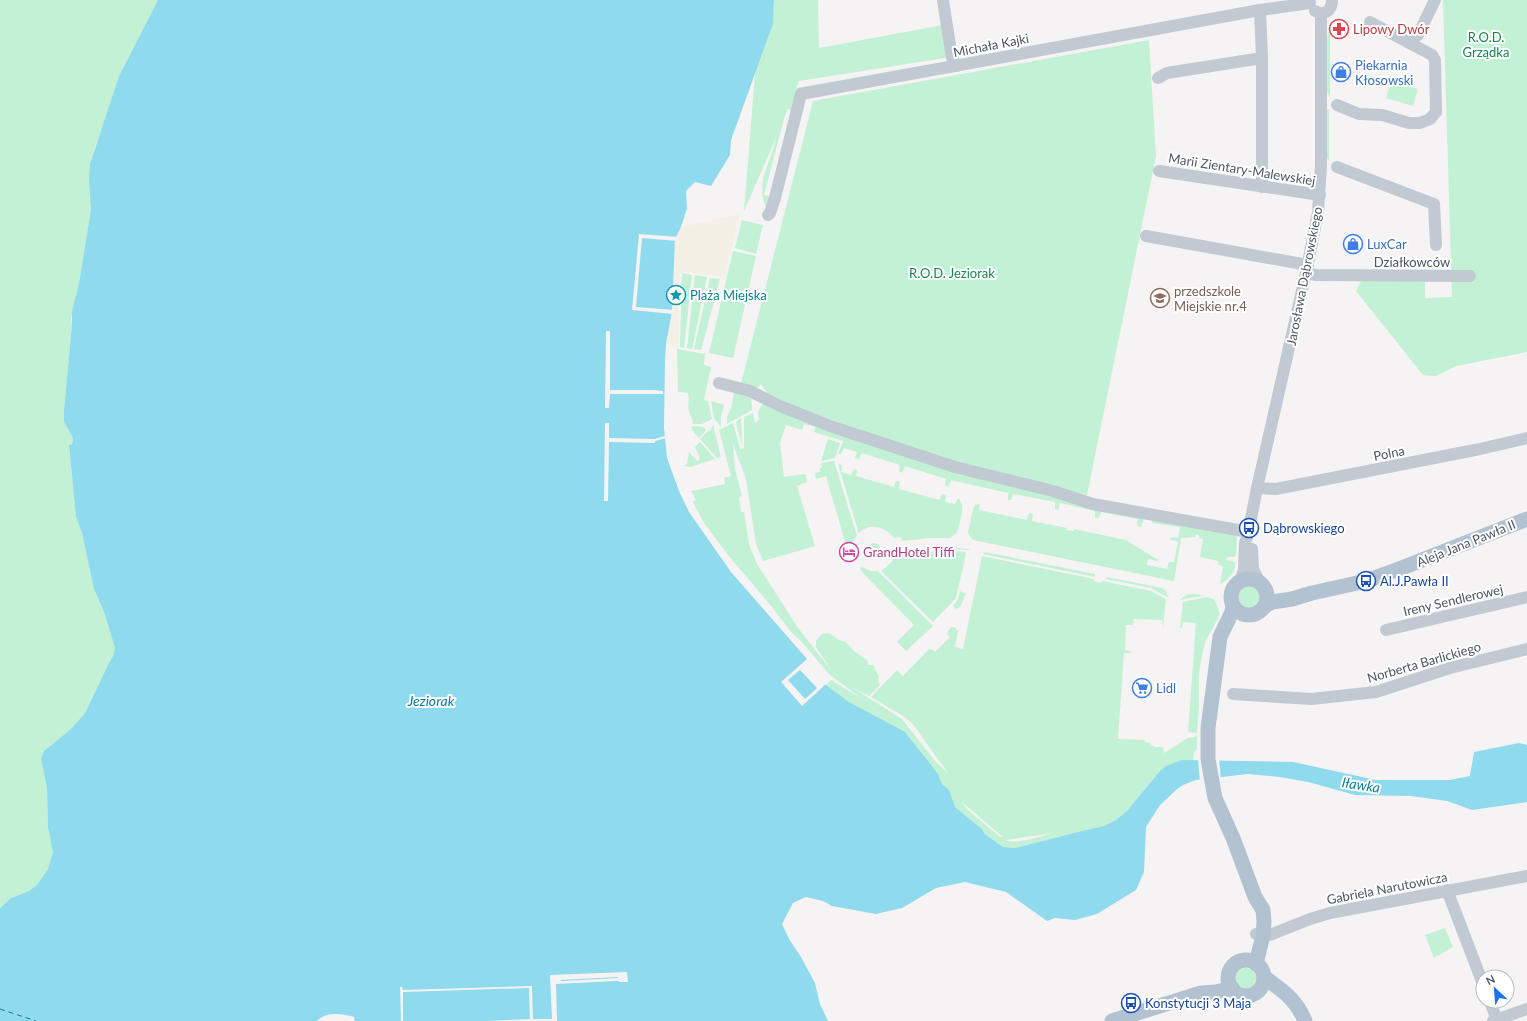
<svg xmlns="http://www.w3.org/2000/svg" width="1527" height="1021" viewBox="0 0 1527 1021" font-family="Lato,sans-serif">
<rect width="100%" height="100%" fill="#f5f3f3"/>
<g fill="#c3f1d5" fill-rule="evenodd">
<path d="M0 0H158L119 76 104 124 94 149 91 209 79 283 71 318 72 324 64 410V422L73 438 72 444 69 445 76 517 82 533 94 589 104 612 115 648 113 656 108 665 85 713 71 729 44 751 41 759 47 788 48 828 53 851 48 869 37 885 29 891 11 898 0 908Z"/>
<path d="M774 0H818L819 48 943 25 946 56 945 58 799 81 796 88 943 62 809 90 793 110 788 109 785 115 764 195 773 197 768 211C753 184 771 164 776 138L744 211 755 74 773 24Z"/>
<path d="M1443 0H1527V352L1456 366 1436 376 1423 375 1356 291 1361 281 1414 279 1418 282 1425 281V298L1452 297Z"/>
<path d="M1328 32 1330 34V97C1322 88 1327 45 1328 32Z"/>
<path d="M1149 40 1156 156 1087 495 957 464 781 402 769 396 761 384 756 389 741 384 813 101Z"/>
<path d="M1391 81 1418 89 1413 106 1386 98Z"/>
<path d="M1329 109V161L1327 158 1326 110Z"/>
<path d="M742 220 763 225 756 254 735 248Z"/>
<path d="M733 251 756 256 733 358 709 353Z"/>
<path d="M682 273 692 275 684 348 680 347Z"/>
<path d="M695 275 707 277 692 349 687 348Z"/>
<path d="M710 278 720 279 701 350 694 349Z"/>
<path d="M677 349 705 354 704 365 711 367 704 400 708 401 712 419 702 424H693C693 418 690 416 689 411 687 406 690 399 688 393L678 392Z"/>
<path d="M734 391 751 395 752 410 727 424V417L732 405Z"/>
<path d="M711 401 724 405 721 417V427L714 418Z"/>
<path d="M764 404 1144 518 1141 527 1137 526 1138 519 1101 512 1099 518H1095V511L1060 503 1058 510 1055 509V502L1013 494 1011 500H1008V493L951 480 949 486H945L946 479 905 466 902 473 899 471 900 465 862 453 859 459 855 458 857 452 844 448 841 454H838L843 441 814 432 815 427 804 424 802 430 786 425 780 443 784 477 805 474 807 482 797 486 815 546 763 561 756 544 746 479 733 444 735 469 742 496 739 497 741 512H744L749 544 757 564 798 628 831 670 816 647V641L822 634 829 633 839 640 846 642 854 651 867 660 868 665H873L879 677 878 680 880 685 869 696 850 686 902 719 936 762 948 773 912 723 903 716 871 697 897 670 903 676 929 649H931L935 652 950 637 947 633 951 627H954L958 631 955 647 963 649 982 556 1094 579V581L1101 583 1102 581 1151 591 1166 599 1163 627 1162 620 1134 619 1133 625H1126L1125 650 1131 651V653H1124L1118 739 1145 740 1144 742 1149 743 1154 747H1163L1164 753 1188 738 1195 737 1197 735V749L1194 752 1193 761 1189 760 1159 772 1127 811 1116 820 1104 826 1086 830 1015 848 1003 847 985 834 982 829 955 807 874 722 826 685 831 680 862 699 829 674 800 640 792 633 768 602 728 555 704 523 693 502 696 500 691 491 725 484 724 478 731 476 719 430 733 423 740 449 744 448V417L753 413 755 423 759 420C757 414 758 408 764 404ZM961 801 1004 838 999 836 967 809ZM1053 833C1042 836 1016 845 1006 840Z"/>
<path d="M741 418 742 446 736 422Z"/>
<path d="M713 425 721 457 717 458 700 439 707 432 711 430Z"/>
<path d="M692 426 703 427 706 430 699 438 692 430Z"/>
<path d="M828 439 840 443 835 458 821 461Z"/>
<path d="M700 442 715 459 690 467 685 466 684 465 687 464 689 452 697 461 700 459 695 447Z"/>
<path d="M834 461 857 536 852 543V550L850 551 846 545 826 476 816 479 815 473 820 472V468H822L821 463Z"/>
<path d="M838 464 842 465 841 472 851 475 854 469 857 470 856 476 894 487 896 481 900 482 899 489 940 500 942 494 946 495 945 502 955 504 958 498C967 506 959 523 957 533L950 538H931L902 541 901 537 894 538C891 536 890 533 887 531 878 525 865 525 859 534Z"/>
<path d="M980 504 979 510 1027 520 1029 513 1033 514 1032 521 1067 528 1066 530 1074 531V529L1126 540 1158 560 1157 561 1148 559 1147 565 1167 569 1169 562H1174L1178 541 1170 540 1171 537 1178 538 1180 527 1152 523V520L1237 535 1236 555 1234 557H1227L1226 560 1233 561 1235 563C1236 574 1227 579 1220 585L1223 566 1218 565V561L1200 557 1203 539 1199 538V535H1196L1195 537 1181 538 1174 581 973 540 969 535 968 532 973 509 975 505Z"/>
<circle cx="874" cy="549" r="6"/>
<path d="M939 546 969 549V550L940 548 901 552V551Z"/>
<path d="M940 550 965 552 966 554 956 598 933 622 881 571C889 567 891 560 898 556Z"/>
<path d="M985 552 1095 574V577L983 554Z"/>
<path d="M861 567 871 571H878L933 626 906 651 897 642 914 625 864 574 860 568Z"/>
<path d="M1107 577 1162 588 1166 591 1169 598 1151 588 1106 579Z"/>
<circle cx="1250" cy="597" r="12"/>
<path d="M960 591 966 594 960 607 956 609 953 606 958 599Z"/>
<path d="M1189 594 1206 595 1180 600 1183 597Z"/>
<path d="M1207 597 1215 600 1220 615 1206 640 1202 655 1199 674V706L1197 733 1188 732 1196 623 1183 622 1182 628H1180L1183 602Z"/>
<path d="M1445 928 1453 947 1434 958 1425 935Z"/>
<circle cx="1246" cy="979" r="11"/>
</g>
<path fill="#f5f0e5" d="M740 214 725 274 722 277 680 271 678 347 666 344 672 312 675 239 681 227Z"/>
<path fill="#90daee" d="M158 0H774L773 24 731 140 730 155 711 186 695 182 686 191 687 208 681 227 675 239 672 312 666 344 665 360 664 428 667 458 679 491 689 512 731 572 807 659 826 685 849 702 905 732 920 751 928 761 938 774 942 784 949 790 955 807 982 829 985 834 1003 847 1015 848 1086 830 1104 826 1116 820 1127 811 1159 772 1166 766 1182 760 1293 762 1376 780H1450L1470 776 1474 752 1519 743 1527 745V802L1472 810 1447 801 1411 796 1355 795 1308 782 1280 777 1248 774 1196 780 1183 785 1176 790 1160 805 1146 827 1144 872 1136 890 1097 914 1075 920 1055 918 1047 921 1006 892 965 882 936 888 902 908 876 914 832 906 823 901 806 897 793 903 782 924 789 939 801 957 815 983 820 1004 828 1021H557V1019H533V1021L531 1019 486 1021H355L354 1017C342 1014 327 1011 317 1021H0V908L11 898 29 891 37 885 48 869 53 852 48 828 47 788 41 759 44 751 71 729 85 713 108 665 113 656 115 648 104 612 94 589 82 533 76 517 69 445 72 444 73 438 64 422V410L72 324V311L79 283 91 209 89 179 90 164 119 76Z"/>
<g fill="#f5f3f3" fill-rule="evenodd">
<path d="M639 234 678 237 677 241 642 238 636 307 674 310 673 314 632 310Z"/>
<path d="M606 331H610V390H655L663 391V394H610L609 408H605Z"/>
<path d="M605 423H609V438L655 439 665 436 666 438 655 441V443L609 442 608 501H604Z"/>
<path d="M807 659 827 683 802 706 781 682ZM800 670 817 688 805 699 788 680Z"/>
<path d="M1198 759H1219L1221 779 1200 782Z"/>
<path d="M627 972 628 982H619V981H616L556 984 557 1019H552L550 975ZM618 978 562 981 560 980 618 977Z"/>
<path d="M532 986 533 1021H530L529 988 403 992V1021H401L400 987H402L403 990Z"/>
</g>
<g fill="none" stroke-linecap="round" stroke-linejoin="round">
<path stroke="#0c7c9b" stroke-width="1" stroke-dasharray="5 4" stroke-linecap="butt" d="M0 1009 36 1021"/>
<g stroke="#c1cad2" stroke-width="12">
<path d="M943 0 952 58 957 66"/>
<path d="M1260 10 1262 58V187"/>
<path d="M1315 11C1324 16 1332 11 1332 0"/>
<path d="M1410 42 1418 35 1435 0"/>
<path d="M1158 78 1167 73 1262 58"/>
<path d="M1337 105 1359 114 1382 115 1409 123H1420L1430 119 1436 112 1435 60 1432 55 1370 22"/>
<path d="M1337 167 1434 204 1436 245"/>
<path d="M1159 171 1320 195"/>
<path d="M768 215 770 213 775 198 801 94 1260 10 1310 3"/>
<path d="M1146 236 1308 265"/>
<path d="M1306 273 1316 275 1470 276"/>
<path d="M719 383 750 391 780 406 833 427 955 467 1053 491 1093 504 1249 532"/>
<path d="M1257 488 1276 489 1480 449 1527 438"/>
<path d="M1252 549 1253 569 1259 581"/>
<path d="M1241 580 1244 569 1245 543 1248 534 1257 488 1306 273 1318 212 1321 166V13"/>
<path d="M1386 630 1527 597"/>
<path d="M1233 694 1311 699 1376 692 1450 668 1527 649"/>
<path d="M1447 890 1483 984"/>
<path d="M1256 934 1270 935 1310 919 1330 913 1527 876"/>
<path d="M1490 1001 1497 1020"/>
<path d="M1493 1021 1527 1009"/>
</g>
<g stroke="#b3c2d1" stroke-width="15">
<circle cx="1249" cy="597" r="18"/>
<path d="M1233 606 1232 612 1220 637 1208 728V759L1215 798 1233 838 1255 897 1263 910 1264 922 1263 935 1256 964"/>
<path d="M1265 606 1272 602 1292 599 1312 593 1366 581 1399 569 1527 519"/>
<circle cx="1246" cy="978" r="18"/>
<path d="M1264 977C1283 991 1296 999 1305 1021"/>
<path d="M1112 1021 1201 993 1216 992 1232 988"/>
</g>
</g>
<defs>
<symbol id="pharmacy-ring" viewBox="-11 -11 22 22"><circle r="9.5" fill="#fff" stroke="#e0444e" stroke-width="1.5"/><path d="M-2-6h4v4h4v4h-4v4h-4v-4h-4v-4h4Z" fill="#e0444e"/></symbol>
<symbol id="shop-ring" viewBox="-11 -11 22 22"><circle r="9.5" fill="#fff" stroke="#3f7fe0" stroke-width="1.5"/><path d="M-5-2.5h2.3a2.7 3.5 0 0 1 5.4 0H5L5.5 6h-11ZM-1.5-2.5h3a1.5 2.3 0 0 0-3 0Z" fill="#3f7fe0"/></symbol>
<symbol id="sight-ring" viewBox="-11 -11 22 22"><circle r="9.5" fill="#fff" stroke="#0f9aa8" stroke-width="1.5"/><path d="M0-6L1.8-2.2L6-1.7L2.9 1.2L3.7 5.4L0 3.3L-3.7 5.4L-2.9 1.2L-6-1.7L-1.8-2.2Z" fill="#0f9aa8"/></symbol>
<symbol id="school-ring" viewBox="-11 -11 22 22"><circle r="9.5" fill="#fff" stroke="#8d6e63" stroke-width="1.5"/><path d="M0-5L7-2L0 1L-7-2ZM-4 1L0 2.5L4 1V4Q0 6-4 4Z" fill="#8d6e63"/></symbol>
<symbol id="bus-ring" viewBox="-11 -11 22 22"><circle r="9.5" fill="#fff" stroke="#1a4fb4" stroke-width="1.5"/><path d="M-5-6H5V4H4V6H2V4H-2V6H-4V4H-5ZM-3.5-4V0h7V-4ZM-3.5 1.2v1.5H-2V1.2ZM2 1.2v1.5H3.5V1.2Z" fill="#1a4fb4"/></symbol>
<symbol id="hotel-ring" viewBox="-11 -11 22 22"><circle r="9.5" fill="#fff" stroke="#d1479c" stroke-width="1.5"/><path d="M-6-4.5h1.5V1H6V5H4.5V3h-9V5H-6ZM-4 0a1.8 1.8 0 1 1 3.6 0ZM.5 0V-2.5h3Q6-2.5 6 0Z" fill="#d1479c"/></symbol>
<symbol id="supermarket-ring" viewBox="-11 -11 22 22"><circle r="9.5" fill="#fff" stroke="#3f7fe0" stroke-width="1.5"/><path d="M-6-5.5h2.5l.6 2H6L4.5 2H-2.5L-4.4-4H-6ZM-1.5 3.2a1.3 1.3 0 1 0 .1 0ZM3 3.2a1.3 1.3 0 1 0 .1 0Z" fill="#3f7fe0"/></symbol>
</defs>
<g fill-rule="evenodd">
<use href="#pharmacy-ring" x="1328" y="18" width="22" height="22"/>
<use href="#shop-ring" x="1330" y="61" width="22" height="22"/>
<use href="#shop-ring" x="1342" y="233" width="22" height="22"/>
<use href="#sight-ring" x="665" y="284" width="22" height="22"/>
<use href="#school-ring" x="1149" y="287" width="22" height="22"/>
<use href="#bus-ring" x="1238" y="517" width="22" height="22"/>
<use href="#hotel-ring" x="838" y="541" width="22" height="22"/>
<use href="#bus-ring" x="1355" y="570" width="22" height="22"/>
<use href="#supermarket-ring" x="1131" y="677" width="22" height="22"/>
<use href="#bus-ring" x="1120" y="992" width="22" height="22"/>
</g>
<g text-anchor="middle" stroke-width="4" stroke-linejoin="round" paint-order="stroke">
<g font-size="13" fill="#be3a42" stroke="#fff" text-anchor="start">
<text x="1353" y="34">Lipowy Dwór</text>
</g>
<g font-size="13" fill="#17864f" stroke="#fff">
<text x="1486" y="42">R.O.D.<tspan x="1486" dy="15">Grządka</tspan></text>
<text x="952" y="278">R.O.D. Jeziorak</text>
</g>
<g font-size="13" fill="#4a5661" stroke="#fff">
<text transform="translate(991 45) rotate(-11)" y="5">Michała Kajki</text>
<text transform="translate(1242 169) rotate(9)" y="5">Marii Zientary-Malewskiej</text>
<text x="1412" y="267">Działkowców</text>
<text transform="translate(1304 276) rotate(-79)" y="5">Jarosława Dąbrowskiego</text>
<text transform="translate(1389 453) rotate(-11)" y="5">Polna</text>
<text transform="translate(1466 543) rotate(-22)" y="5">Aleja Jana Pawła II</text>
<text transform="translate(1453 600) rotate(-13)" y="5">Ireny Sendlerowej</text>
<text transform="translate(1424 662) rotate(-16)" y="5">Norberta Barlickiego</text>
<text transform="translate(1387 888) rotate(-11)" y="5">Gabriela Narutowicza</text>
</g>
<g font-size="13" fill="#366cbe" stroke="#fff" text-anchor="start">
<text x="1355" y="70">Piekarnia<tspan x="1355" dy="15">Kłosowski</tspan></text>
<text x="1367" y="249">LuxCar</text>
<text x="1156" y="693">Lidl</text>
</g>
<g font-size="13" fill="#785e54" stroke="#fff" text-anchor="start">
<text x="1174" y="296">przedszkole<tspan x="1174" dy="15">Miejskie nr.4</tspan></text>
</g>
<g font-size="13" fill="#0d838f" stroke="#fff" text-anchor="start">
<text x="690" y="300">Plaża Miejska</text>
</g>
<g font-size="13" fill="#164399" stroke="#fff" text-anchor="start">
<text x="1263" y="533">Dąbrowskiego</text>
<text x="1380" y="586">Al.J.Pawła II</text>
<text x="1145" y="1008">Konstytucji 3 Maja</text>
</g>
<g font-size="13" fill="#b23c85" stroke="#fff" text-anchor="start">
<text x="863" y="557">GrandHotel Tiffi</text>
</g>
<g font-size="14" font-style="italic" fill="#0c7c9b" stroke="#fff">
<text x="431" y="706">Jeziorak</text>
<text transform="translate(1361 785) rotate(9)" y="5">Iławka</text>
</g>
</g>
<g transform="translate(1495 989) rotate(334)"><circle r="19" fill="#ffffff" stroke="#b7bbc0"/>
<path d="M0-3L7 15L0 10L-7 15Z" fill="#1a73e8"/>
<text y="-6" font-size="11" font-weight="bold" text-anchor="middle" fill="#4a5661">N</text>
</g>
</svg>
